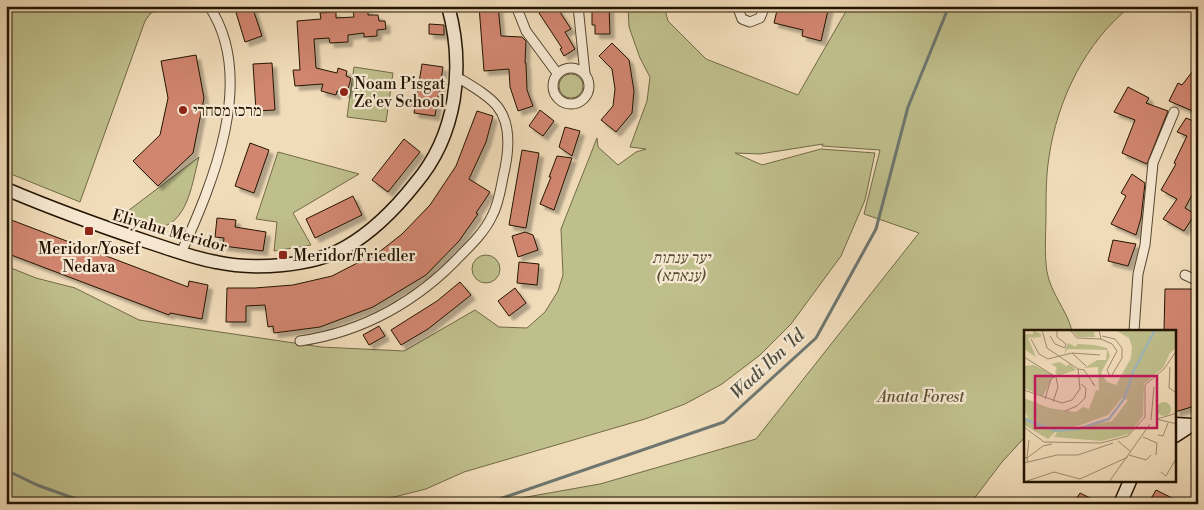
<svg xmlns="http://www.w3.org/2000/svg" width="1204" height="510" viewBox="0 0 1204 510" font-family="'Libre Bodoni','Frank Ruhl Libre',serif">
<defs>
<filter id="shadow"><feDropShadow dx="4.5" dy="4.5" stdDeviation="1" flood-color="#0004"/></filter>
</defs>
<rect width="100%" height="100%" fill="#f1dcba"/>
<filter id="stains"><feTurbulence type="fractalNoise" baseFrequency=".004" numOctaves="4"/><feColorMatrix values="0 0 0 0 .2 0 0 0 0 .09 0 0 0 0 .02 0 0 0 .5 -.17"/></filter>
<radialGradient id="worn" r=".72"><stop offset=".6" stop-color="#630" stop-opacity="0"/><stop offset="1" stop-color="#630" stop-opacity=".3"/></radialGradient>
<g fill="#bfbf8c" stroke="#716a46">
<path d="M6 6H162L150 14 145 21 80 202 6 172Z"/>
<path d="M628 6H664L668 21 706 59 798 95 849 6H1131C1085 42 1057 101 1049 157 1046 176 1046 195 1046 214 1046 233 1044 253 1047 272 1051 294 1067 310 1072 331H1025V437L1002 462 970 504H487L600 484 756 439 919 233 864 214 880 150 822 146 823 144 760 154 735 153 762 165 821 149 875 153 865 200 841 256 791 324 760 355 722 384 685 404 645 419 464 472 426 489 390 498 318 504H6V266L36 278 75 288 139 320 321 347 404 351 475 310 499 327 527 328 545 312 558 291 563 275 561 229 597 138 598 147 618 165 636 152 646 149 630 147 647 101 650 77 640 58 629 27Z"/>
<path d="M354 67 393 73 386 122 347 117Z"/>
<circle cx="571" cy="86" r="12"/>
<path d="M278 152 359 174 293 213 311 245 274 251 277 222 256 219Z"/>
<path d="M199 157C191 187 187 233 146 228 136 227 125 222 116 220Z"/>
<circle cx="486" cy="269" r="14"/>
</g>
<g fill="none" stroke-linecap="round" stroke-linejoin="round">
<g stroke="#6d7770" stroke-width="3">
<path d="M6 470 37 485 90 504"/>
<path d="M485 504 724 422 816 338 876 229 908 107 949 6"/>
</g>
</g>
<g fill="#d18670" stroke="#231400" filter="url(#shadow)">
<path d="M234 6H252L262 36 245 42Z"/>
<path d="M479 6H498L501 36 522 37 526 41 525 63H526L527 90 533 106 518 111 510 87 509 69 484 71Z"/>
<path d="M551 6H556L571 29 565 32 575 49 564 56 560 49 562 48 539 13Z"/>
<path d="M592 6H609L610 34H595V25H592Z"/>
<path d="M778 6H829L821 41 802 36 803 30 774 23Z"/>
<path d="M368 9V15H378L379 21H385L386 29 377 30V36L364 37V33L348 35V42L330 43 329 38 314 39 316 68 337 73 338 68 347 71 346 76 351 78 347 93 337 91 336 95 321 91 323 84 295 86 293 70H300L297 21 321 19 320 13 336 12V18L354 17 353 10Z"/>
<path d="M429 24 444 25V35L429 34Z"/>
<path d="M612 43 629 60 634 91 632 113 616 132 601 120 613 106 615 89 612 69 599 56Z"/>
<path d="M196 55 204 98 193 153 158 186 133 161 160 135 168 98 161 61Z"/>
<path d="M272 63 275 110 256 111 253 64Z"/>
<path d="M422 64 443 67 435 116 414 113Z"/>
<path d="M1192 72 1198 74V107L1195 112 1169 101 1178 83 1182 85Z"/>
<path d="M1128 87 1149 98 1146 103 1168 111 1147 164 1122 153 1135 120 1114 112Z"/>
<path d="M540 110 554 121 543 136 529 126Z"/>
<path d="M477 111 493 116 486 142 469 179 490 192 476 213 478 214 459 241 426 275 373 307 320 327 274 333 273 326 268 327 265 305 246 306V322H226L227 288H255L293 285 332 276 367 258 369 260 402 234 430 205 456 166Z"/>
<path d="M1186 118 1198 123V184L1185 208 1195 214 1184 231 1163 219 1177 199 1161 190 1176 164 1174 163 1187 136 1177 132Z"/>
<path d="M565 127 580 131 572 156 559 147Z"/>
<path d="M404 139 420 152 388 192 372 180Z"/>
<path d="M250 143 269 150 254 193 235 186Z"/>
<path d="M522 150 539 153 526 228 509 225Z"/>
<path d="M557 156 572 158 554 210 540 204 551 177H549Z"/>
<path d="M1132 174 1145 183 1141 218 1136 235 1111 224 1126 196 1121 193Z"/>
<path d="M353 196 362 215 315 238 306 219Z"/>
<path d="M6 218 188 287 189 281 208 285 202 319 170 313 169 315 6 253Z"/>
<path d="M217 218 236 220 235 227 266 232 263 251 223 246 224 238 215 237Z"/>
<path d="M525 232 533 235 538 250 518 257 512 236Z"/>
<path d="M1113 240 1136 244 1128 266 1108 261Z"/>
<path d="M519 262 539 264 537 285 517 283Z"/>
<path d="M460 282 471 295 428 329 401 345 391 330 437 301Z"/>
<path d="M515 288 526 303 509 316 498 301Z"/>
<path d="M1165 289H1198V405L1175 412V331H1164Z"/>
<path d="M379 326 385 336 369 345 363 335Z"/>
<path d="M1156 490 1184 504H1148Z"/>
<path d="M1080 493 1102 504H1073Z"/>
</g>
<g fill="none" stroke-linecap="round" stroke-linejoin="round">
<defs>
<g id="street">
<path d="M516 6 526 31 557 73"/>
<path d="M578 6 585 74"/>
<path d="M737 6 742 19 750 22 760 18 765 6"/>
<circle cx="571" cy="86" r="18"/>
<path d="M181 253C213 183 257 78 209 6"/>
<path d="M1185 275 1198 281"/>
<path d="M1134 331 1138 274 1145 245 1153 163 1174 112"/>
<path d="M300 341C363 332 418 301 461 255 473 243 485 231 492 216 500 202 501 184 505 168 509 148 511 123 497 106 487 94 470 85 457 77"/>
</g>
<g id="secondary">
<path d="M6 189C53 209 100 226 148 242 170 249 193 258 216 262 253 270 313 267 346 247 372 232 396 208 415 184 457 135 465 67 448 6"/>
<path d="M1175 424 1192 425 1175 436"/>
<path d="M1120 504 1130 481"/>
</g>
</defs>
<use href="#street" stroke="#56462e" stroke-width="11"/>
<use href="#secondary" stroke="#231400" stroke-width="15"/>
<use href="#street" stroke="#f6e8d2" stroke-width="9"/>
<use href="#secondary" stroke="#f6e8d2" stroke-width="12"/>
</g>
<g fill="#8f2418" stroke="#f6e8d2" stroke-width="2">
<circle cx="344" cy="92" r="5"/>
<circle cx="183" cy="110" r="5"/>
<rect x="84" y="226" width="10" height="10" rx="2.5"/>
<rect x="278" y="250" width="10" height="10" rx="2.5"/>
</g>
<g text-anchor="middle" stroke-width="4.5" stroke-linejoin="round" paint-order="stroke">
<g font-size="16" fill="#231400" stroke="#f6e8d2" text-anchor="start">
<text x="354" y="89">Noam Pisgat<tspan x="354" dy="18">Ze'ev School</tspan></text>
<text x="193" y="116">מרכז מסחרי</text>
<text x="89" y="254" text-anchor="middle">Meridor/Yosef<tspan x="89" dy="18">Nedava</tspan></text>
<text x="293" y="261">Meridor/Friedler</text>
</g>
<g font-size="16" fill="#231400" stroke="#f6e8d2">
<text transform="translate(170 230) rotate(16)" y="6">Eliyahu Meridor</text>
</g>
<g font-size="16" font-style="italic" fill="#5a5031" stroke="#f6e8d2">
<text x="681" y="263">יער ענתות<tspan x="681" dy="18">(ענאתא)</tspan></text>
<text x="921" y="402">Anata Forest</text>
</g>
<g font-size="18" font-style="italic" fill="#4e4e41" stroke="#f6e8d2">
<text transform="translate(767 364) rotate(-43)" y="6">Wadi Ibn 'Id</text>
</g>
</g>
<g transform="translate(1024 330)">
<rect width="152" height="152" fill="#f1dcba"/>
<path d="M9 0 17 4V7L4 8 12 27 0 19V4H9ZM47 0H74V2H70L71 7H54ZM91 0H152V18L146 23 139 38 120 54 119 86 105 104 77 111 30 107 34 101 88 91 104 70 98 68 84 85 54 96 35 98 24 109 0 95V87L3 88 4 86 0 84H4L0 83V68L25 78 52 82 59 77 65 79 72 60 75 61 74 37 60 38 73 30H82L83 20 44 19 40 24 44 13 52 17 53 14 71 15 83 18 86 26 77 43 83 52 92 55 107 28 108 17 105 8ZM36 32 42 36 46 34 52 40 34 46 31 42 33 38 27 34ZM10 35 30 45 19 66 0 58V36ZM133 79a7 7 0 1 1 14 0a7 7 0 1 1-14 0Z" fill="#bfbf8c"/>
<path fill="none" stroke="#9fb9bb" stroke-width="2.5" d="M0 89 32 101 54 99 85 89 100 69 110 40 131 0"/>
<path fill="none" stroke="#9f8c70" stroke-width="1" d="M46 0 53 8 77 9 75 0M26 6 31 14 41 18 42 14 33 7V0M78 6 91 9 98 18V28L88 45M7 9 15 24 24 29 48 23 76 25M77 9 88 14 93 21 83 40 86 46M48 23 62 36M0 27 32 47 34 57 29 72M146 37 145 58 153 63M54 39 60 40 71 56 68 53M0 60 38 73 48 70 56 59 54 39 23 18 18 0M21 69 27 49 32 46M41 81 53 76 61 68 62 58 57 54M132 89 153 94M133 89 153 83M127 90 130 57M0 97 20 112 77 113 104 106 121 87V55L140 39 153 20M134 105 139 106 144 93M119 107 133 113 132 125M94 111 107 122M105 125 122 130 127 125M0 127 3 128 5 110M4 132 3 128 19 116 28 114M0 133 33 125H54L89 113M137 142 142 146 153 127M0 152 30 142 56 149 104 127M85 152 126 94"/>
<path fill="#c2185b" fill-opacity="0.15" stroke="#c2185b" stroke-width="2.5" d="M11 46H133V98H11Z"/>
<rect width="152" height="152" fill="none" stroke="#231400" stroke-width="2.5"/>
</g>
<rect width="1204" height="510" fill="none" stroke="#f1dcba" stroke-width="25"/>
<rect x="8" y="8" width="1189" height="495" fill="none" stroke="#231400" stroke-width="2.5"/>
<rect x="12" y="12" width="1179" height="485" fill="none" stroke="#231400"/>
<rect width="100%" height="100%" filter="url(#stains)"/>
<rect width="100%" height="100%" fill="url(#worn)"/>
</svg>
